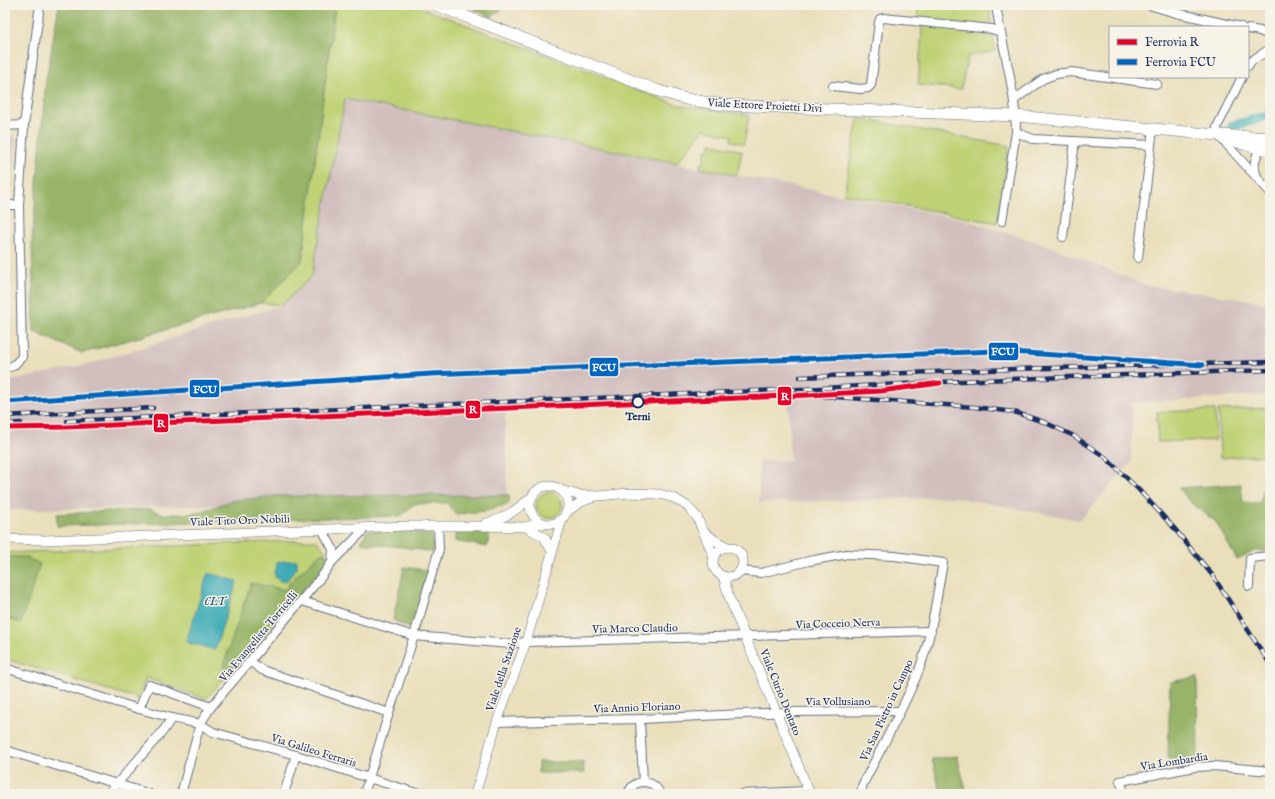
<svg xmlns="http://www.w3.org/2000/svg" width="1275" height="799" viewBox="0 0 1275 799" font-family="'IM FELL English',serif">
<rect width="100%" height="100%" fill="#f7f3e8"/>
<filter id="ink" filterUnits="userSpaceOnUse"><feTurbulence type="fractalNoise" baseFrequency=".025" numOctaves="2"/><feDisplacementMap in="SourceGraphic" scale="8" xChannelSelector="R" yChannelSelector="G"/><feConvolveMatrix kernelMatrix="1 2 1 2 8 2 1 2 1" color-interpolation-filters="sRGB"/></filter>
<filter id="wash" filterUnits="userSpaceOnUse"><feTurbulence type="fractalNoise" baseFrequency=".012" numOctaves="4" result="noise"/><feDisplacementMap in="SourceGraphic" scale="16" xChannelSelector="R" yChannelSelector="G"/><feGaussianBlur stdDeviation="0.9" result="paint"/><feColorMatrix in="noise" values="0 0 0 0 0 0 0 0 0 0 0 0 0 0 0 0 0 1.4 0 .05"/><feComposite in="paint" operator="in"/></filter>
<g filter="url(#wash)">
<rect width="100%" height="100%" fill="#e9dfbb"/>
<g fill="#d1bfbe">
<path d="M345 99 962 219 1045 244 1145 285 1270 303V395L1132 403 1131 463 1080 520 953 497 759 503V461L790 460 788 398 505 408 507 499 5 510V382L92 363 282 305 312 276Z"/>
<path d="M5 133H7L17 139 13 163 10 196H5Z"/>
</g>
<g fill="#bfd276" stroke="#6d806a">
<path d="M335 5H414L678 105 749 115 744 144 731 141 732 136 704 129 677 163 345 99 312 276 282 305 261 303 302 261Z"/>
<path d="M916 5H989L995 51 968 56 961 89 918 85 922 30Z"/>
<path d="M858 118 1009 146 997 223 844 194Z"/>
<path d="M711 143 742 151 737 175 700 168 701 163H704L706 149H709Z"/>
<path d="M1270 408V455L1220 458 1218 410Z"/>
<path d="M1215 410 1216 440 1158 442 1157 412Z"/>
<circle cx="549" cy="505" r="13"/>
<path d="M316 540 326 552 324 563 206 699 146 678 139 699 5 659V553Z"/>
</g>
<g fill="#97b467" stroke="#597262">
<path d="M59 5H335L302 261 261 303 82 353 34 332 32 241 46 80Z"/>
<path d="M472 5H508L491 17 471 7Z"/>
<path d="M1265 480H1270V551H1255L1237 560 1216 522 1191 503 1178 488 1241 484 1243 502 1260 503Z"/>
<path d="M509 495V503L487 511 456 514 447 503 414 504 401 516 57 526V514L149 509 162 514H187L203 511 231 501 276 496Z"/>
<path d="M367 531 431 532 434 552 402 547 361 543Z"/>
<path d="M455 531 490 532 487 547 455 541Z"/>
<path d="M321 553 334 556 224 680V665L227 654 251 583 286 590 290 582Z"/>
<path d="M5 557H25L40 564 21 623 5 618Z"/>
<path d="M404 567 432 571 416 631 393 620Z"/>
<path d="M1197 677 1198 761 1168 759 1170 682Z"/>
<path d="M957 756 967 794H941L932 759Z"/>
<path d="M538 762H583L584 773H538Z"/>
</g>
<g fill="#3aabb5" stroke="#2a6d8a">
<path d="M297 560V568L286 581H280L276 578 274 573 277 567 276 562Z"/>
<path d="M208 573 237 581 215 650 186 642Z"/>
</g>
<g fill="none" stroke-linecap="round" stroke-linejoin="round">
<path stroke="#3aabb5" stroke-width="10" d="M1232 126 1270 115"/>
</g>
</g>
<g filter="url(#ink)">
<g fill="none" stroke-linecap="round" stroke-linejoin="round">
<defs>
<g id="minor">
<path d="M996 5C1002 47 1016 89 1016 132L1033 139 1151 145 1153 129"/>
<path d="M1149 5 1176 13 1241 27"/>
<path d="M1248 29 1260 31 1270 36"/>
<path d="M1248 66 1251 61 1270 49"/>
<path d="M1242 77 1217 127 1218 135 1270 192"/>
<path d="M833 86 861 89 868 88 871 85 879 22 880 19 883 18 992 29 1000 32"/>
<path d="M1014 100 1043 79 1056 74 1071 72 1157 84"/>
<path d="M5 126 24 125"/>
<path d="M1257 176C1251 164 1257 147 1270 143"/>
<path d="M5 205H19"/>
<path d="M1002 221 1016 132"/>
<path d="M1063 237 1075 141"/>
<path d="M1138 258 1151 145"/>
<path d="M5 368 13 366 22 357 19 205 24 125 40 5"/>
<path d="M332 562 366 528"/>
<path d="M740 571 761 573 809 561 847 554 895 556 943 563C936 599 932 636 919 670 903 710 881 748 862 786V794"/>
<path d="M1249 586 1250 558 1270 556"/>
<path d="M302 601 414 636 510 644 526 642 931 631"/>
<path d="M251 662 262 670 389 713"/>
<path d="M5 668 139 709"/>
<path d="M211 707 149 685 139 709 172 718 200 724 213 732 296 755 413 792 423 794"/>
<path d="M640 719 643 782"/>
<path d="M497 722 640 719 787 712 900 711"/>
<path d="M5 750 150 794"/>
<path d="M108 794 163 731 172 718"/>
<path d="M181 794 200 724 211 707 322 576 332 562 333 549 322 529"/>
<path d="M284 794 296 755"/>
<path d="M364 794 389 713 414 636 439 549 438 526"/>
<path d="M628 794C634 777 654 779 660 794"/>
<path d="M741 794 809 791"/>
<path d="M1125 794 1120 781 1195 767 1214 766 1270 771"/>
</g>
<g id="tertiary">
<circle cx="549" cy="505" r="19"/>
<path d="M560 490 578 495 599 496 628 493 659 494 674 498 687 506 697 517 714 557"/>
<path d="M566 512 581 502 594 497"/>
<path d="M486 523C505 519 517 509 532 497"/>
<path d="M526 527 544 537 552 551"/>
<path d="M703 531 716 541 727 547"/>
<path d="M5 539 44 540 407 526H475L526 527 543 523"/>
<circle cx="728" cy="562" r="15"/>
<path d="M723 576 730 600 810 794"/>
<path d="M475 794 497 722 526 642 562 519"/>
</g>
<g id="secondary">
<path d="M436 5 656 90 686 99 723 105 1016 116 1218 135 1270 138"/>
<path d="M1226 138 1246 145 1270 150"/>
</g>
</defs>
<use href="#minor" stroke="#636d7f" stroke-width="10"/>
<use href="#tertiary" stroke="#636d7f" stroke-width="10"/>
<use href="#secondary" stroke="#636d7f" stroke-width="12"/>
<use href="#minor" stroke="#fff" stroke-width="8"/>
<use href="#tertiary" stroke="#fff" stroke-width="9"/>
<use href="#secondary" stroke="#fff" stroke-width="11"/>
<defs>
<g id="rail">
<path d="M800 377 1015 369 1270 362"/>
<path d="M808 395 974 407 1014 412 1044 422 1074 436 1105 457 1138 489 1174 528 1213 576 1270 664"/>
<path d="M5 416 153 408"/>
<path d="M67 421 801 389 982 380 1270 370"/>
<path d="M5 424 21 423"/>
</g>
</defs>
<use href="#rail" stroke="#1b2f5e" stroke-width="4.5"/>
<use href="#rail" stroke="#f7f3e8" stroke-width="3" stroke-dasharray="9" stroke-linecap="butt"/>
<defs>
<path id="rail-1" d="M5 428 66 427 808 395 881 391 940 383"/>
<path id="rail-2" d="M5 402 431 374 995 351 1203 365"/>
</defs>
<use href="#rail-1" stroke="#f7f3e8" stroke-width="8"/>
<use href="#rail-2" stroke="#f7f3e8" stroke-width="8"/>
<use href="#rail-1" stroke="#e4002b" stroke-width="5"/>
<use href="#rail-2" stroke="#0065bd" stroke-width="5"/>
</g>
</g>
<circle fill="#f7f3e8" stroke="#1b2f5e" stroke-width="2" cx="638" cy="402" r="5.5"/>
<g text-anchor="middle" stroke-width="3" stroke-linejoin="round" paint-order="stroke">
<g font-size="11" fill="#1b2f5e" stroke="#f7f3e8">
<text transform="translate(765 105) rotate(3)" y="4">Viale Ettore Proietti Divi</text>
<text transform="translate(240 520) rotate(-2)" y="4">Viale Tito Oro Nobili</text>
<text transform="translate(838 623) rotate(-2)" y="4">Via Cocceio Nerva</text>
<text transform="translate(635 628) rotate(-1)" y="4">Via Marco Claudio</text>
<text transform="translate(258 636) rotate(-50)" y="4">Via Evangelista Torricelli</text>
<text transform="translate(503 669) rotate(-71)" y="4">Viale della Stazione</text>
<text transform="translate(781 692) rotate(68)" y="4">Viale Curio Dentato</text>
<text x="838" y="705">Via Vollusiano</text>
<text transform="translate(637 707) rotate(-2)" y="4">Via Annio Floriano</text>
<text transform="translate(886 710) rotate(-65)" y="4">Via San Pietro in Campo</text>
<text transform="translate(314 750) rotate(17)" y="4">Via Galileo Ferraris</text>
<text transform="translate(1174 761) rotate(-9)" y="4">Via Lombardia</text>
</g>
<g font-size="11" font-weight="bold" fill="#1b2f5e" stroke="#f7f3e8">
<text x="638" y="420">Terni</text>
</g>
<g font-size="12" font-style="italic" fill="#265a7c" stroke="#f7f3e8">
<text x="215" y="605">CLT</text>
</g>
</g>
<g stroke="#f7f3e8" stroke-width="1.5">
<rect x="988" y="342" width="31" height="19" rx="4" fill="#0065bd"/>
<rect x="589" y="357" width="30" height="20" rx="4" fill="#0065bd"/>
<rect x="189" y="379" width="31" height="19" rx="4" fill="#0065bd"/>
<rect x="777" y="386" width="15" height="20" rx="4" fill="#e4002b"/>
<rect x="465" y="400" width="16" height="19" rx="4" fill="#e4002b"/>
<rect x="153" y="413" width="16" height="20" rx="4" fill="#e4002b"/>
</g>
<g font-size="11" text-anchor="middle" font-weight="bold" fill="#fff">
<text x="1003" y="355">FCU</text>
<text x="604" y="371">FCU</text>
<text x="205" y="393">FCU</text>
<text x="785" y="400">R</text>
<text x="473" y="413">R</text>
<text x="161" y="427">R</text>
</g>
<rect width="1275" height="799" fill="none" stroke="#f7f3e8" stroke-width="20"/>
<rect x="1109" y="26" width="140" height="52" fill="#f7f3e8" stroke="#9fa5b1"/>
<rect x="1117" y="39" width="20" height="6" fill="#e4002b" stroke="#9fa5b1"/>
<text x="1145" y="46" font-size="12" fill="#1b2f5e">Ferrovia R</text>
<rect x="1117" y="59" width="20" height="6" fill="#0065bd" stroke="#9fa5b1"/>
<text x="1145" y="66" font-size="12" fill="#1b2f5e">Ferrovia FCU</text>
</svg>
